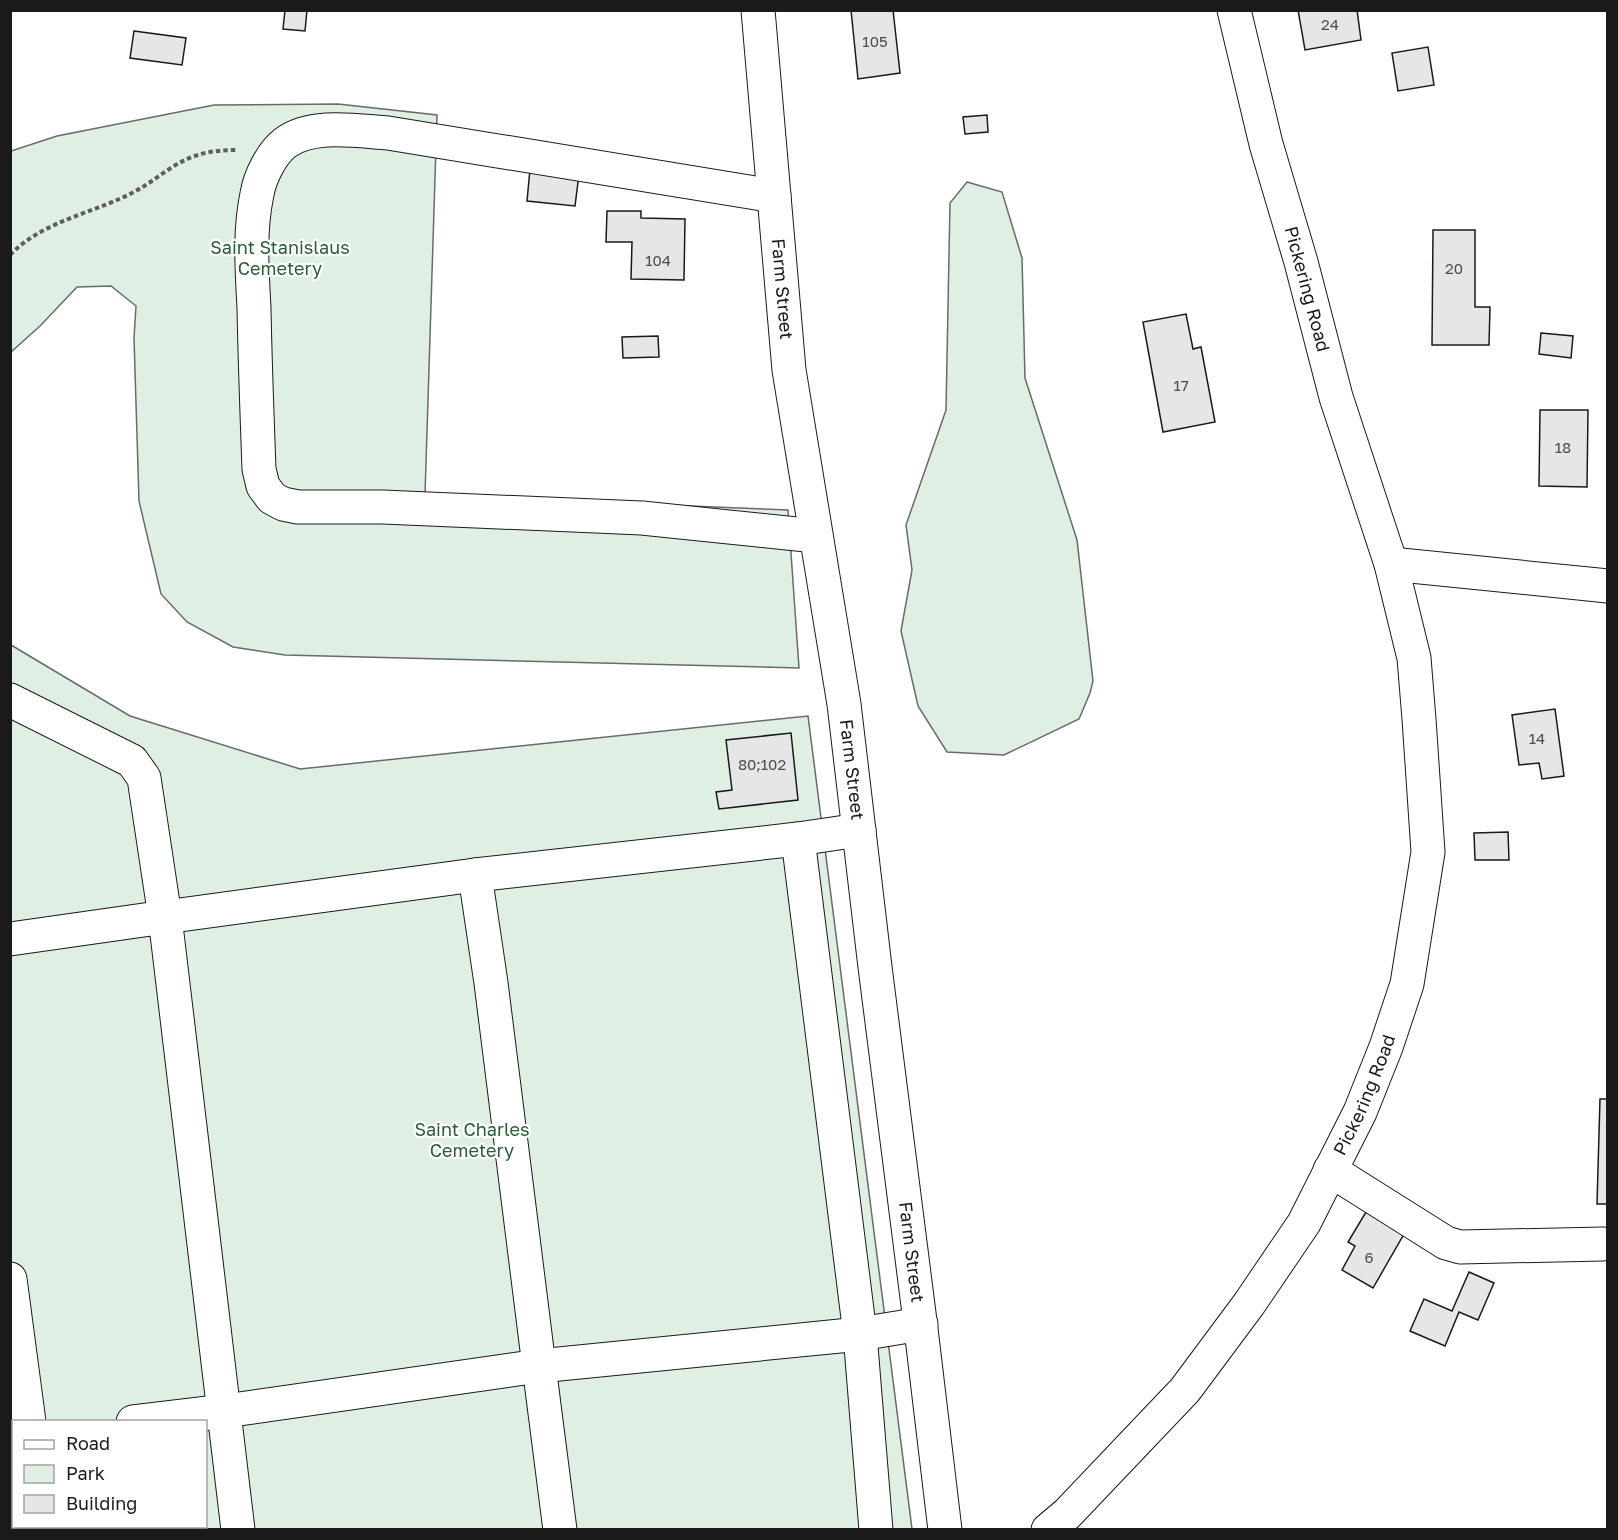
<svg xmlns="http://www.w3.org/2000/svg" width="1618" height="1540" viewBox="0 0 1618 1540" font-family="'Golos Text',sans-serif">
<rect width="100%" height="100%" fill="#fff"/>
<g fill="#e0efe3" stroke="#6a6a6a" stroke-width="1.5" fill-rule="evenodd">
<path d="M338 104 437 115 425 495 788 510 799 668 285 655 233 647 187 622 161 594 139 501 134 338 136 306 111 286 77 287 40 326 11 352V151L57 136 214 105Z"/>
<path d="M967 182 1002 192 1022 258 1025 378 1077 540 1093 681 1090 693 1079 719 1004 755 947 752 918 706 901 631 912 570 906 525 946 410 950 203Z"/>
<path d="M11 645 130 716 300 769 808 716 912 1529 11 1530ZM14 1422H206V1526H14Z"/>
</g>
<g fill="#e6e6e6" stroke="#1a1a1a" stroke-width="1.5">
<path d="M285 10H307L305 31 283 29Z"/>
<path d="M851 10H893L900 73 858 79Z"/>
<path d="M1298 10H1357L1361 40 1305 50Z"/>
<path d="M134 31 186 38 182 65 130 58Z"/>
<path d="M1428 47 1434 85 1398 91 1392 53Z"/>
<path d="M987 115 988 132 965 134 963 117Z"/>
<path d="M530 169 579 174 575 206 527 201Z"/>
<path d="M607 211H641V218L685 219 684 280 631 279 632 242H606Z"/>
<path d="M1433 230H1475V307H1490L1489 345H1432Z"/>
<path d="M1186 314 1193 349 1201 347 1215 422 1163 432 1143 322Z"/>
<path d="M1541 333 1573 336 1571 358 1539 354Z"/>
<path d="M658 336 659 357 623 358 622 337Z"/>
<path d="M1540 410H1588L1587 487 1539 486Z"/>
<path d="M1555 709 1564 776 1542 779 1539 763 1519 765 1512 715Z"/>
<path d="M791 733 798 800 719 809 716 792 732 790 726 740Z"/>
<path d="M1508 832 1509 860H1475L1474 833Z"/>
<path d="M1600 1099H1608V1204H1597Z"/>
<path d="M1366 1212 1404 1234 1373 1288 1342 1270 1355 1246 1348 1242Z"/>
<path d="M1469 1272 1494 1283 1478 1320 1459 1312 1445 1346 1410 1331 1424 1299 1452 1311Z"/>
</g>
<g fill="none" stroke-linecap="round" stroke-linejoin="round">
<defs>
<g id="minor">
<path id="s1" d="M758 10 789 370 844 704 875 967 921 1329 945 1530"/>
<path d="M774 196 388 133C357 131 312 123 285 143 271 154 260 177 257 194 249 232 252 270 254 308 255 362 257 415 259 469L263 486 272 498 283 504 298 507H383L642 518 816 536"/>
<path d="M1391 564 1608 586"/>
<path d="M10 700 132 761 144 778 165 917 475 875 798 839"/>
<path d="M859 830 798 839 860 1334 876 1530"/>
<path d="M10 939 165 917 238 1530"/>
<path d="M1330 1170 1446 1243 1460 1247 1603 1244"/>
<path d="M10 1279 29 1422"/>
<path d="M133 1422 225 1411 539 1366 491 983 475 875"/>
<path d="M560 1530 539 1366 860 1334 921 1324"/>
<path id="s2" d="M1048 1530 1067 1514 1185 1390 1249 1304 1304 1223 1360 1112 1386 1047 1407 984 1428 852 1419 719 1414 658 1391 564 1336 397 1301 262 1266 144 1234 10"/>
</g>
</defs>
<use href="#minor" stroke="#1a1a1a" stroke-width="35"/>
<path stroke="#5f5f5f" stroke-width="4" stroke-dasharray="4.5 3" stroke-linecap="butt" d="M10 255C46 218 99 213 141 188 158 178 173 164 192 157 207 151 223 150 238 150"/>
<use href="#minor" stroke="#fff" stroke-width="33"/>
</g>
<g text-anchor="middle" stroke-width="4.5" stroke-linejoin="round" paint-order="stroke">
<g font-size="15" fill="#4d4d4d">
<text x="1330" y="30">24</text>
<text x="875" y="47">105</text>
<text x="658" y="266">104</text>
<text x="1454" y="274">20</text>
<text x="1181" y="391">17</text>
<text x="1563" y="453">18</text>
<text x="1537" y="744">14</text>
<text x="762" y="770">80;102</text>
<text x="1369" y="1263">6</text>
</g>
<g font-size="18" fill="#2b5a34" stroke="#fff">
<text x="280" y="254">Saint Stanislaus<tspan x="280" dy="21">Cemetery</tspan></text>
<text x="472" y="1136">Saint Charles<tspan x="472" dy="21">Cemetery</tspan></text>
</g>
<g font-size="18" fill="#1a1a1a" stroke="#fff">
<text dy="6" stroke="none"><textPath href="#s1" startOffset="280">Farm Street</textPath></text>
<text transform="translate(1307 289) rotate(75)" y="6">Pickering Road</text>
<text dy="6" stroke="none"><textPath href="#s1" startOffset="766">Farm Street</textPath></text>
<text dy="6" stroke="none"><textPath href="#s2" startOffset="543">Pickering Road</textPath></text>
<text dy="6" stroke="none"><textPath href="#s1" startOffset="1252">Farm Street</textPath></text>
</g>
</g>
<rect width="1618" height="1540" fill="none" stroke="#1a1a1a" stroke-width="24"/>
<rect x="12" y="1420" width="195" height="108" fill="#ffffff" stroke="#a3a3a3" stroke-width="1.5"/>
<rect x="24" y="1440" width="30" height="9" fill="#ffffff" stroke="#a3a3a3" stroke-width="1.5"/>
<text x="66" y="1450" font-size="18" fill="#1a1a1a">Road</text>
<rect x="24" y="1465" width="30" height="18" fill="#e0efe3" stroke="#a3a3a3" stroke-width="1.5"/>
<text x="66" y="1480" font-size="18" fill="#1a1a1a">Park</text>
<rect x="24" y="1495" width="30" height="18" fill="#e6e6e6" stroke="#a3a3a3" stroke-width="1.5"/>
<text x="66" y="1510" font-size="18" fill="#1a1a1a">Building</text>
</svg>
